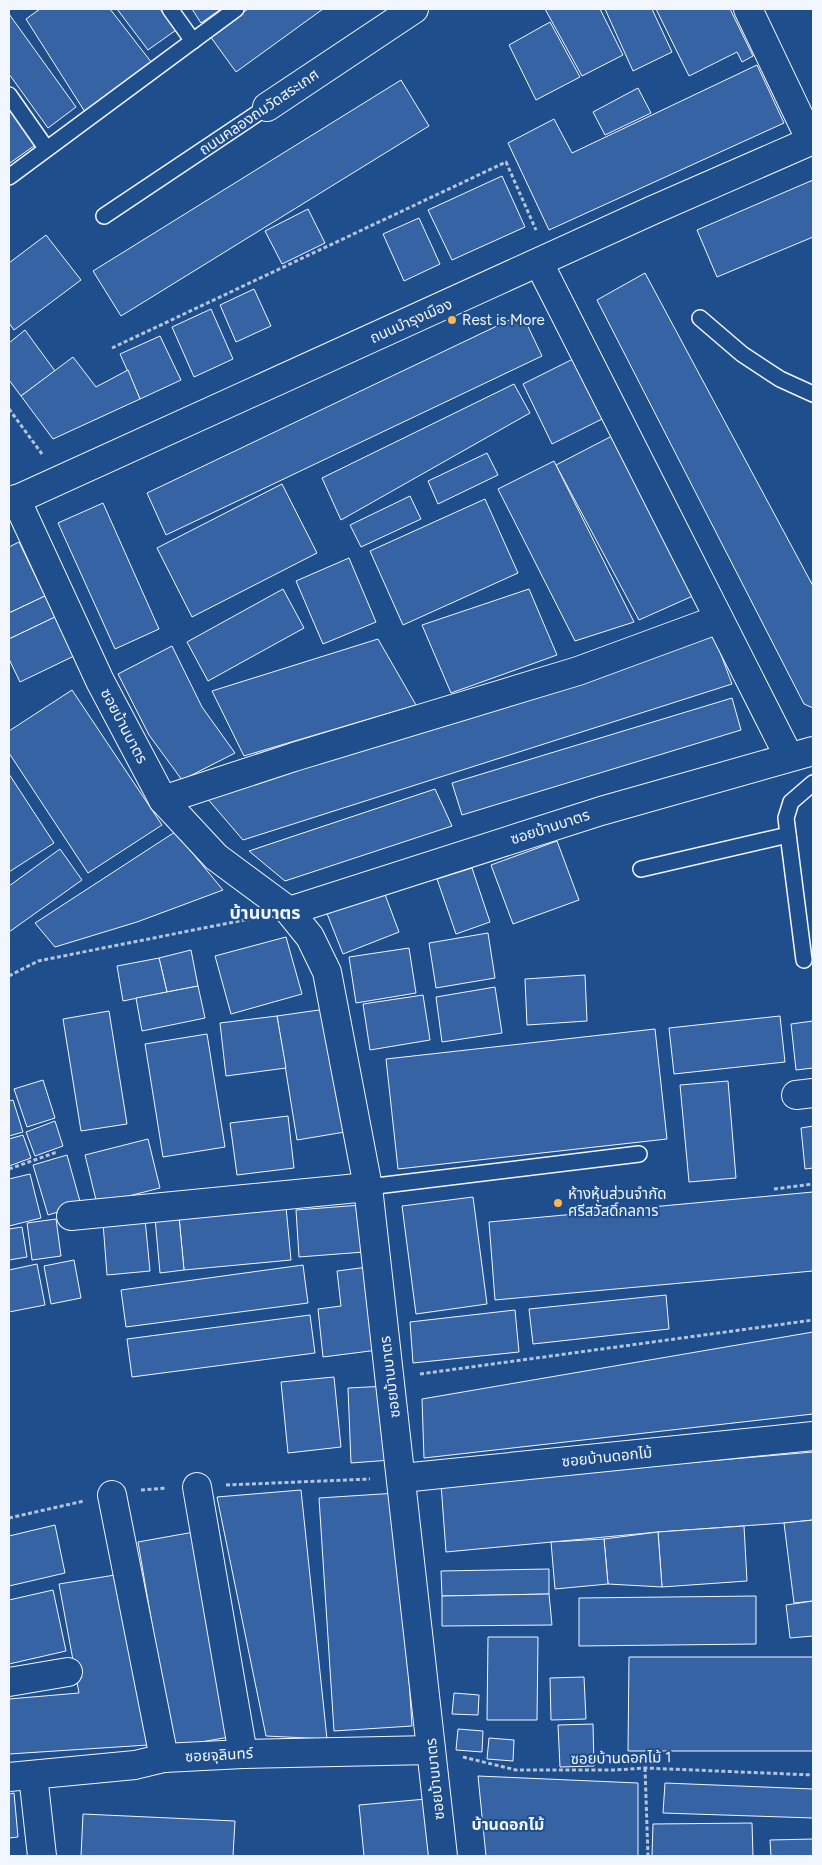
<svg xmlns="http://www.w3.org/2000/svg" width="822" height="1865" viewBox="0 0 822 1865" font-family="Figtree,'Noto Sans Thai',sans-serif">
<rect width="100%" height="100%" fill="#1f4e8c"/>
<g fill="#3563a3" stroke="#f2f6ff">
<path d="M40 9H110L152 63 85 112 26 19Z"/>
<path d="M117 9H160L176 30 148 50Z"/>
<path d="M192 9H221L201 23Z"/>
<path d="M248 9H323L236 72 210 36Z"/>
<path d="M545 9H600L623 55 582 76Z"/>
<path d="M605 9H652L672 52 633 71Z"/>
<path d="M656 9H730L753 56 742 62 737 52 689 76Z"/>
<path d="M9 14 76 107 48 128 9 74Z"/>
<path d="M550 22 580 77 536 100 509 45Z"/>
<path d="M757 65 784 123 549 230 508 143 554 119 572 153Z"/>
<path d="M401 80 429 126 121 316 93 271Z"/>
<path d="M638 88 651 113 605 135 593 112Z"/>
<path d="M9 104 38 143 10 163 9 162Z"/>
<path d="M502 176 525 227 452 260 428 210Z"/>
<path d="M813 180V237L717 277 697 230Z"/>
<path d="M308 209 325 243 282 264 265 231Z"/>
<path d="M419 218 440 264 404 281 383 234Z"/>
<path d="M46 235 81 280 14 330 9 323V263Z"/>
<path d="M645 273 813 586V708L804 704 597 300Z"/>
<path d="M254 289 271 326 236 342 220 305Z"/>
<path d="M211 309 233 359 194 377 172 327Z"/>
<path d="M522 314 542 356 166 535 147 493Z"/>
<path d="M25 330 55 371 21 396 9 380V343Z"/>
<path d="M160 336 181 380 140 399 120 354Z"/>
<path d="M73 357 96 387 128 370 140 399 53 439 21 396Z"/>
<path d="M577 357 606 417 552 444 523 384Z"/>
<path d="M514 384 530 413 341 520 322 478Z"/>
<path d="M612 436 695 595 639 620 556 465Z"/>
<path d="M487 453 498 475 438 504 428 481Z"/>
<path d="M554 461 634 622 575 641 498 489Z"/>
<path d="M282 484 317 553 192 617 157 548Z"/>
<path d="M410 496 421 519 361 547 350 525Z"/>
<path d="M485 499 518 573 403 625 370 551Z"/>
<path d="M103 503 159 629 115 649 58 523Z"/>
<path d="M19 542 45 596 9 613V547Z"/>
<path d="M349 558 376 622 323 644 296 581Z"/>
<path d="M283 589 304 628 208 681 187 642Z"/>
<path d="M529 589 557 655 451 693 422 625Z"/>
<path d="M45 596 55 617 9 639V613Z"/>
<path d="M55 617 74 656 20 682 9 659V639Z"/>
<path d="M714 636 732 684 243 840 206 797Z"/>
<path d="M378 639 416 705 244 756 212 691Z"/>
<path d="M172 646 202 707 235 753 182 780 149 735 118 674Z"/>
<path d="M72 690 162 825 88 873 9 753V731Z"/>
<path d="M732 698 741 730 462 815 452 783Z"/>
<path d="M9 774 54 843 9 872Z"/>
<path d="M435 789 452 826 285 881 249 851Z"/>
<path d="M175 832 223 890 137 922 55 947 35 923Z"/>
<path d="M557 841 579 900 513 924 491 865Z"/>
<path d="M60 849 82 880 9 932V886Z"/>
<path d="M472 868 490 922 456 934 437 879Z"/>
<path d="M383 889 399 932 343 954 326 911Z"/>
<path d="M488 933 495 978 436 988 429 943Z"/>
<path d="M286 937 302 994 231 1014 215 956Z"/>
<path d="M409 948 416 993 356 1003 349 957Z"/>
<path d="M191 950 198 986 167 992 159 958Z"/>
<path d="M159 958 167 992 123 1001 117 966Z"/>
<path d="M585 975 587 1021 527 1025 525 979Z"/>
<path d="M198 986 205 1018 142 1031 136 998Z"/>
<path d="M495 987 502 1033 442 1042 436 997Z"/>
<path d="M423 995 430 1040 370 1050 363 1004Z"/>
<path d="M326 1009 345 1132 297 1140 277 1016Z"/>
<path d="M109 1011 127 1124 81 1131 63 1019Z"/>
<path d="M277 1016 286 1068 226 1076 220 1023Z"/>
<path d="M780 1016 785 1062 674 1074 669 1028Z"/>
<path d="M813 1021V1068L796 1070 791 1024Z"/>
<path d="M655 1029 667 1139 398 1169 386 1059Z"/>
<path d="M207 1034 225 1147 163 1157 145 1044Z"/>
<path d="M43 1080 55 1118 27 1127 14 1089Z"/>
<path d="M728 1081 736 1178 689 1182 680 1085Z"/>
<path d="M13 1100 23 1132 9 1136V1101Z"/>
<path d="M288 1116 294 1168 237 1175 230 1123Z"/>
<path d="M55 1121 63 1146 35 1156 26 1132Z"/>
<path d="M813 1126V1168L805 1169 801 1128Z"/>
<path d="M23 1135 31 1158 9 1166V1139Z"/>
<path d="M148 1139 160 1188 97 1204 85 1155Z"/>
<path d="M67 1155 81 1205 48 1215 33 1165Z"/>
<path d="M30 1174 41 1218 9 1226V1179Z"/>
<path d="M813 1192V1271L495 1300 489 1222Z"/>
<path d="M473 1197 487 1304 416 1314 402 1206Z"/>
<path d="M361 1205 364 1252 299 1257 296 1210Z"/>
<path d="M286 1207 291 1260 184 1270 179 1217Z"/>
<path d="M179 1217 184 1270 160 1273 155 1218Z"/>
<path d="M56 1219 61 1256 32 1260 27 1223Z"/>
<path d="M145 1219 150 1271 107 1275 103 1223Z"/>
<path d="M22 1227 27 1257 9 1260V1229Z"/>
<path d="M74 1260 81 1298 51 1304 44 1266Z"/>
<path d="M37 1264 45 1305 9 1312V1270Z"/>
<path d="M303 1265 308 1303 126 1327 121 1290Z"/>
<path d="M368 1267 378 1350 323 1357 318 1309 341 1306 337 1271Z"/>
<path d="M666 1295 669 1329 533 1344 529 1309Z"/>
<path d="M515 1310 519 1352 413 1363 410 1322Z"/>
<path d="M310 1315 315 1353 132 1377 127 1339Z"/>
<path d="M813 1332V1414L424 1458 422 1399Z"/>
<path d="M334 1377 341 1447 288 1453 281 1382Z"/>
<path d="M388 1386 391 1460 351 1463 348 1388Z"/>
<path d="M813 1452V1520L784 1523 658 1532 446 1552 441 1484Z"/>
<path d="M301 1490 327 1739 266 1736 217 1497Z"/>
<path d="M397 1493 412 1726 334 1731 319 1498Z"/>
<path d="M813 1520V1601L794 1603 784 1523Z"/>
<path d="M55 1525 65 1573 9 1586V1536Z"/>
<path d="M744 1526 747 1581 662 1587 658 1532Z"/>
<path d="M194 1532 229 1737 173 1747 138 1542Z"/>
<path d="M658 1532 662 1587 608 1584 604 1539Z"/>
<path d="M604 1539 608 1584 555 1589 551 1542Z"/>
<path d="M549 1569V1594L442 1596 441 1571Z"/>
<path d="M115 1575 148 1745 9 1754V1699L79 1693 59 1584Z"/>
<path d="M53 1590 66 1651 9 1664V1600Z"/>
<path d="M549 1594 552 1625 442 1626V1596Z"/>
<path d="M756 1596V1644L579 1646V1598Z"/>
<path d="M813 1601V1636L790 1638 786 1605Z"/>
<path d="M488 1637H538L537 1720H487Z"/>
<path d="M629 1657H813V1751H628Z"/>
<path d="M584 1677 586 1719 551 1720 550 1678Z"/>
<path d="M454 1693 479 1695 478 1715 452 1714Z"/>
<path d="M593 1724 594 1766 560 1767 558 1725Z"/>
<path d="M458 1729 483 1731 482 1752 456 1750Z"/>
<path d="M489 1738 514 1740 513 1761 487 1759Z"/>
<path d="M478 1776 638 1783V1856H486Z"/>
<path d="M665 1783 813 1789V1818L663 1813Z"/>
<path d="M14 1793 18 1837 9 1838V1794Z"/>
<path d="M426 1799 432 1856H364L359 1805Z"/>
<path d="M83 1814 235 1821 233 1856H81Z"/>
<path d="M752 1823 753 1856H652L653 1824Z"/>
<path d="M813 1839V1856H771L770 1840Z"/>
</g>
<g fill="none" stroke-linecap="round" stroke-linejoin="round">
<defs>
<g id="service">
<path d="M170 9 193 41"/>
<path d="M9 95 46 148"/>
<path d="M9 177 236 9"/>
<path d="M104 216 267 107"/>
<path d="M700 318 742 354 780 379 813 394"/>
<path d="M641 869 788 835"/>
<path d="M804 960 786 818 791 802 813 783"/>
<path d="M368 1187 639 1154"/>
</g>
<g id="minor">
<path d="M748 9 811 141"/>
<path d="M267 107 414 9"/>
<path d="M539 263 789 757"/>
<path d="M16 499 100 681 163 800 216 857 289 911 310 937 327 972 368 1187 443 1856"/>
<path d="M163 800 294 757 578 671 719 619"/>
<path d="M289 911 601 811 813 751"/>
<path d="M796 1095 813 1093"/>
<path d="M71 1216 368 1187"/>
<path d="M402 1478 813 1436"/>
<path d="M197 1487 243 1754"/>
<path d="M112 1495 164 1758"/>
<path d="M9 1682 68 1672"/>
<path d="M33 1775 42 1856"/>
<path d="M9 1777 135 1765 164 1758 243 1754 431 1750"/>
</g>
<path id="secondary" d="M9 503 653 210 813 140"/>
</defs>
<use href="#service" stroke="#f2f6ff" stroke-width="18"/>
<use href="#minor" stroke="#f2f6ff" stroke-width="30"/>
<use href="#secondary" stroke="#f2f6ff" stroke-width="30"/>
<g stroke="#b3c4dc" stroke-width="3" stroke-dasharray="4 2.5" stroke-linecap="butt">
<path d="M112 348 506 162 536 230"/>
<path d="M9 409 42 454"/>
<path d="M9 976 38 961 249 919"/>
<path d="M9 1169 57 1152"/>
<path d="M774 1189 813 1184"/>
<path d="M420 1374 813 1320"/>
<path d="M226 1485 370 1479"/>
<path d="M141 1490 167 1488"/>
<path d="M9 1518 84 1501"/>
<path d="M463 1757 516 1770H615L645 1768 813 1775"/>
<path d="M645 1768 648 1856"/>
</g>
<use href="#service" stroke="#1f4e8c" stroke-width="15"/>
<use href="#minor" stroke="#1f4e8c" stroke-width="28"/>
<use href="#secondary" stroke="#1f4e8c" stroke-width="28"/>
</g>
<g fill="#ffb74d" stroke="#1f4e8c" stroke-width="2">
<circle cx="452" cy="320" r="5"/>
<circle cx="558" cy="1203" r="5"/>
</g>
<g text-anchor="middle" stroke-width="4" stroke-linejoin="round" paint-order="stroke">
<g font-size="15" fill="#f2f6ff" stroke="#1f4e8c">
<text transform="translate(259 112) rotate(-34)" y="5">ถนนคลองถมวัดสระเกศ</text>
<text transform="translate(411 321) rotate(-24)" y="5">ถนนบำรุงเมือง</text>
<text transform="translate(124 726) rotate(62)" y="5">ซอยบ้านบาตร</text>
<text transform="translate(550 827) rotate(-18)" y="5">ซอยบ้านบาตร</text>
<text transform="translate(390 1377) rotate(-97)" y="5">ซอยบ้านบาตร</text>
<text transform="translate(607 1457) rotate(-6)" y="5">ซอยบ้านดอกไม้</text>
<text transform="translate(219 1755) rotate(-3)" y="5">ซอยจุลินทร์</text>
<text transform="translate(621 1758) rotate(-1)" y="5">ซอยบ้านดอกไม้ 1</text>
<text transform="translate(435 1779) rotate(-96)" y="5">ซอยบ้านบาตร</text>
</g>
<g font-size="15" fill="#f2f6ff" stroke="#1f4e8c" text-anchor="start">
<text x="462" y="325">Rest is More</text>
<text x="568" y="1199">ห้างหุ้นส่วนจำกัด<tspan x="568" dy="17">ศรีสวัสดิ์กลการ</tspan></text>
</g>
<g font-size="16" font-weight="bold" fill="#f2f6ff" stroke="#1f4e8c">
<text x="508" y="1830">บ้านดอกไม้</text>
</g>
<g font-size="18" font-weight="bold" fill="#f2f6ff" stroke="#1f4e8c">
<text x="265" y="919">บ้านบาตร</text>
</g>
</g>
<rect width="822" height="1865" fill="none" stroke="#f2f6ff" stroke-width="20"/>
</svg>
